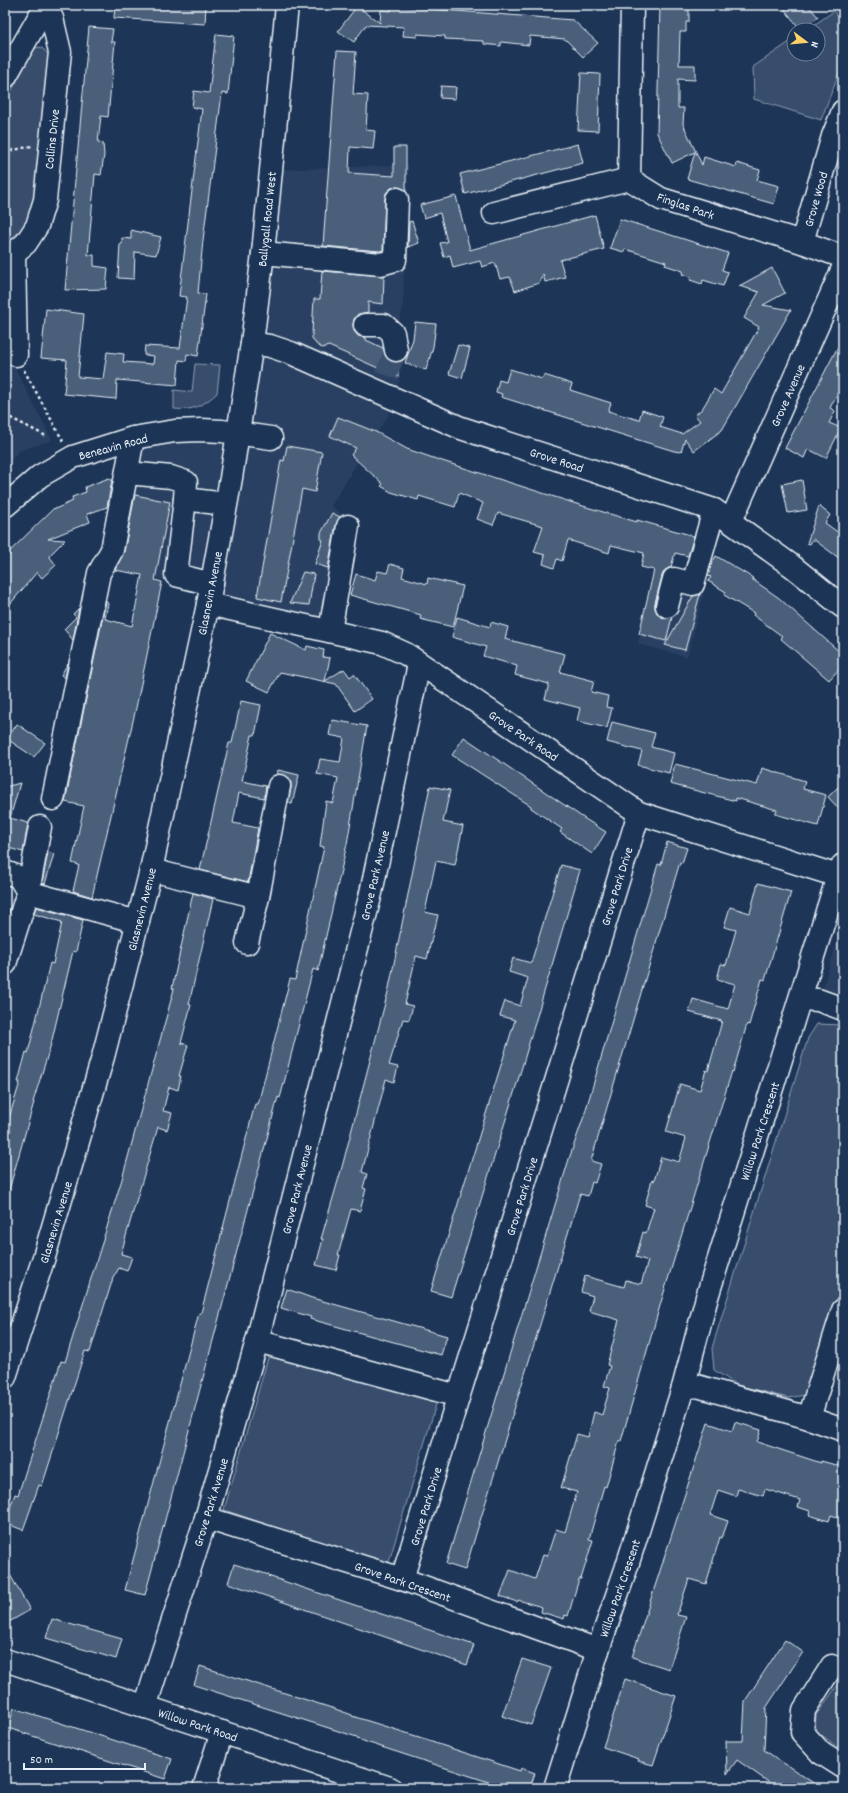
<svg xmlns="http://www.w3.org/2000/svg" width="848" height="1793" viewBox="0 0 848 1793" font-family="Dekko,sans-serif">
<rect width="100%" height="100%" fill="#1d3557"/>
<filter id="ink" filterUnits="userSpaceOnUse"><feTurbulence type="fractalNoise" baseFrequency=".025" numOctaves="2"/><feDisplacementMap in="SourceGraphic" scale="8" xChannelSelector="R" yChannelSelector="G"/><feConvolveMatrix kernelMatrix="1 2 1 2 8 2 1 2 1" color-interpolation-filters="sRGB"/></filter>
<g filter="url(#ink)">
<g fill="#2a4162">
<path d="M408 165 403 306 399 323V381L388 416 357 463 331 506 346 517 328 623 156 578 106 569 132 439 233 433 270 170Z"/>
<path d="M5 303 8 354 52 440 19 451 5 468Z"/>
<path d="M717 531 703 595 687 657 638 644 659 564 689 569Z"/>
<path d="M843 921V1000L838 998 823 988Z"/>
</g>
<g fill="#374d6c" stroke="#909fb2">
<path d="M834 11 843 23V62L821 120 754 99 753 67 794 39V54H818V30H807Z"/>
<path d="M39 47 42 48 52 58 37 205C29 218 20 236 5 242V103L34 49Z"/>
<path d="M195 364 220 365 217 393C203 406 193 411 174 409V390L192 392Z"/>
<path d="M817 1024 843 1025V1290L816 1378 805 1395 788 1398 737 1385 714 1370 712 1348 808 1038Z"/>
<path d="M270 1351 437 1401 388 1565 224 1510Z"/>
<path d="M843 1678V1751L815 1730 816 1715Z"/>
</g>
<g fill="#495e7a" stroke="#e8f1f8">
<path d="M115 5H206L205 24 114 18Z"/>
<path d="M660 5H689V22H686V32H680L679 65H695V80L678 79V108H684L683 124 702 165 704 157 736 167 737 163 760 170 757 180 779 186 774 204 687 179 695 152 672 163 657 133Z"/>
<path d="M781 5H808L818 17 801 30Z"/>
<path d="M357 6 380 23 381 10 391 11V6L573 20 598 43 583 57 565 39 530 36 529 45 501 42V46L484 44V41L445 39V36L417 34V37L403 36 404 27 366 25 354 42 338 31Z"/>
<path d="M89 27 113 29 111 42H115L108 117 101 116 98 142 103 143 104 155 101 175 95 174 88 255H94V266L108 268 106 289 65 290Z"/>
<path d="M216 34 234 36 228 94 222 93 203 240 198 293 206 294 198 356 187 354 186 361 179 360 177 385 117 380 116 399 64 394 67 360 41 358 46 309 84 314 78 377 103 379 107 352 124 354 123 362 153 364 154 356 144 355 145 346 180 348 187 297 179 296 202 109 192 107 194 91 209 93Z"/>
<path d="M337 51 356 52 353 94 368 95 366 130 375 131 373 149 350 147 349 173 394 176V147H406V190L397 187 391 188 386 193 385 199 383 250 380 251 323 246Z"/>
<path d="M581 73 600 74 598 131 578 130Z"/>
<path d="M441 86 456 87 455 99 440 98Z"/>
<path d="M578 144 583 163 465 194 460 174Z"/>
<path d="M456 196 470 250 595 215 604 249 560 260 565 277 545 282 543 274 539 283 515 291 510 277 500 279 495 263 482 267 480 261 453 268 450 255 444 257 440 243 447 242 440 213 424 218 420 205Z"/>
<path d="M620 219 728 253 722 270 728 272 723 286 703 280 702 284 690 280 691 277 682 274 683 271 665 265 666 262 625 249 624 252 610 248Z"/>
<path d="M412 221 419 243 408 247 409 222Z"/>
<path d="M131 230 161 237 156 255 135 252 134 279 118 278 120 244H122V238L131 239Z"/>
<path d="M772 268 785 293 763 305 791 310 722 430 694 451 685 439 681 452 674 451 501 397 502 394 496 392 499 380 506 382 510 369 542 379 544 375 572 384 570 390 611 403 608 411 639 420 642 410 663 417 660 427 682 434 700 421 695 415 702 409 714 389 721 394 759 327 744 318 759 292 739 286Z"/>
<path d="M322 271 384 276 383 304 368 302V312L358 314 354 319 353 325 354 331 358 336 366 338V340L383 348 387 358 392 362H399L398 377 329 346 322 348 316 344 312 338V332L314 299H320Z"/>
<path d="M415 322 436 324 433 347 426 370 405 363 413 339Z"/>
<path d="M843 337V382L830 408 835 411 829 423 841 428 826 458 808 449 804 458 785 448Z"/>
<path d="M458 345 470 348 462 378 449 374Z"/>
<path d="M338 417 376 432 407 449 436 459 583 506 637 522V520L694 536 688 556 675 553 671 567 665 570 662 576 655 603V609L658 615 664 618 672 617 666 641 639 634 654 570 641 567 644 553 611 545 609 553 568 540 562 561 557 559 554 568 543 564 545 555 534 552 543 526 498 513 493 525 477 519 483 503 459 493 455 507 419 496 418 500 391 492 381 486 383 484 351 455 356 448 330 436Z"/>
<path d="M287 446 322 452 315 492 302 489 281 602 257 597 281 460 284 461Z"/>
<path d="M109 478 112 480 107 507 87 514 90 522 48 539 65 540 49 556 56 565 42 578 37 572 5 610V560L10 554 5 556 54 508 55 509 73 501 72 497 86 492 85 487Z"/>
<path d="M802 480 807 510 788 513 782 484Z"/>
<path d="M135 495 170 502 155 580 162 582 136 708 92 897 73 891 79 865 72 863 84 806 65 802 106 601 108 604 105 619 132 626 142 575 115 570 124 552Z"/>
<path d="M819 506 830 515 825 523 843 536V561L813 539 810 544 807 543Z"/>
<path d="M332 513 340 517 336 524 328 568 315 564 323 540 321 539V533Z"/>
<path d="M716 556 753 578 752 579 779 598 843 655V665L829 680 780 638 782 636 753 615 754 613 724 595 726 592 708 581 711 577 708 576 711 565Z"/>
<path d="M390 564 404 568 402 577 427 584 428 578 463 586 453 627 420 619 421 615 350 595 356 574 375 580 378 571 387 573Z"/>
<path d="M303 572 314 574 309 605 290 603Z"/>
<path d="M700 594 685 650 665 645 693 596Z"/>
<path d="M79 608 73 640 64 629 76 617 73 614Z"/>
<path d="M457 617 490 627 491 622 508 627 505 639 565 654 560 672 594 681 591 692 608 696 606 707 612 708 607 728 577 721 580 708 545 699 549 684 515 675 517 666 483 656 486 647 452 637Z"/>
<path d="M270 633 306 650 307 646 324 650 323 657 330 658 325 681 344 669 350 677 354 674 372 699 355 711 336 684 280 672 269 692 246 681Z"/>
<path d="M68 663 65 678 61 675Z"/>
<path d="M241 701 261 705 255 735H252L242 781 266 786 264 798 239 793 233 823 258 828 248 882 200 870 229 743H232Z"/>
<path d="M332 720 367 726 347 844 318 971 313 969 284 1083 280 1098 278 1097 145 1595 125 1590 199 1313H201L255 1104H258L290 979 295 980 324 847 320 846 326 801 333 803 338 778 317 774 320 759 340 762 344 738 329 735Z"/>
<path d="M612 722 655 733 651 747 674 753 669 773 638 765 642 751 607 742Z"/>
<path d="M17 724 45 743 34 757 7 739Z"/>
<path d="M464 737 585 819 606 832 592 854 560 832 562 829 531 808V806L452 755Z"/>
<path d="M675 764 757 785 762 768 805 781 803 789 826 795 818 826 775 814 777 810 736 798V801L670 784Z"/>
<path d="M278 770 299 775 292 804 288 803 291 788V782L287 776 277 774Z"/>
<path d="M843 782V813L828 797Z"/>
<path d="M20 783 10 818 28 823 23 852 5 847V787Z"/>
<path d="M430 786 450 790 443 822 463 826 455 865 436 861 425 912 438 915 435 928H434L427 959 416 956 405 1004 413 1006 409 1020 403 1019 389 1065 398 1067 394 1082 386 1079 362 1172 367 1174 363 1188 366 1189 360 1211 351 1209 338 1255H340L336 1270 316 1265 323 1239H321L342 1167 389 988Z"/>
<path d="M667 842 687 848 682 863 680 862 591 1161 601 1164 595 1183 592 1182 588 1196 580 1194 465 1570 446 1564 569 1159 584 1116 658 864 661 865Z"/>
<path d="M48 852 54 854 45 884 42 883Z"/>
<path d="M561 865 580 870 522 1067 451 1297 431 1291 515 1020 500 1016 505 1001 520 1006 528 978 509 972 513 958 531 963Z"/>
<path d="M758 883 791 892 765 980 762 979 749 1025 747 1024 733 1072 732 1071 661 1302 621 1441H619L606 1487 604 1486 589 1539 593 1540 581 1579H579L568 1616 565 1615 564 1619 541 1612 542 1607 518 1600 517 1602 500 1596 510 1570 535 1579 543 1555 547 1556 556 1529 565 1532 577 1492 561 1488 577 1434 588 1437 594 1412 602 1415 610 1388 604 1386 610 1366 607 1365 619 1320 589 1311 593 1296 581 1292 585 1276 624 1287 626 1280 641 1284 648 1261 636 1257 643 1232 646 1233 654 1208 645 1205 652 1180 654 1181 661 1157 679 1162 686 1138 666 1132 680 1084 700 1090 706 1070 708 1071 722 1021 689 1012 693 999 728 1009 735 984 717 979 721 964 726 965 736 930 724 927 730 907 750 913Z"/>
<path d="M193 893 213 899 189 1004 191 1005 181 1043 188 1045 179 1076H181L178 1090 169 1087 163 1111 172 1113 167 1130 158 1127 128 1229 121 1254 132 1257 127 1271 119 1268 113 1278 90 1352 85 1351 42 1486 39 1485 23 1530 5 1523V1521L15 1494 18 1495 61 1361 65 1362 122 1179 174 989 172 988Z"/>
<path d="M36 907 83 920 76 952 73 951 51 1044 33 1102H34L9 1190H5V1131L20 1082H18L26 1052 28 1053 50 963 53 964 62 922 34 914Z"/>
<path d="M287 1289 312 1298 447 1336 441 1355 310 1319 311 1317 281 1308Z"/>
<path d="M735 1422 761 1430 757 1442 821 1463V1461L843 1467V1508L840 1518 831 1515 829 1521 809 1515 810 1511 798 1507 800 1500 765 1489 763 1496 738 1489 736 1496 718 1490 710 1515 728 1521 722 1538 720 1537 706 1584 689 1579 677 1615 686 1617 669 1669 632 1657 708 1423 732 1431Z"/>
<path d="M234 1564 269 1575 268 1576 474 1645 467 1665 228 1583Z"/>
<path d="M5 1566 30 1610 9 1622 5 1614Z"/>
<path d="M52 1619 122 1639 116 1659 46 1638Z"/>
<path d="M785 1640 803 1652 766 1708 764 1750 821 1788H777L737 1760 727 1774 726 1741H743L745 1701Z"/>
<path d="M522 1659 551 1668 531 1725 502 1716Z"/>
<path d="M200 1666 338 1710 352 1715V1716L435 1742V1743L520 1771 521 1768 535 1773 530 1788H507L357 1739V1737L194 1685Z"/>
<path d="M625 1679 676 1696 653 1765 638 1761 639 1759 603 1747Z"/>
<path d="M14 1708 172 1759 165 1779 8 1728Z"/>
</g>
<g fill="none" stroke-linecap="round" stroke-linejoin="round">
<path stroke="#3b516f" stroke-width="22" stroke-dasharray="22 11" stroke-linecap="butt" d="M386 375 396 350"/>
<defs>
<g id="minor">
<path d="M632 5 629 179 661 199 802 242 843 257"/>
<path d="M5 77 46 5"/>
<path d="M494 213 629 179"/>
<path d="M802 242 833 136 843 111"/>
<path d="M14 253 16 355"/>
<path d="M263 253 381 264 395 260 397 199"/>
<path d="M5 254 14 253 26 243 37 226 45 200 60 52 52 18 44 11"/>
<path d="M365 325H384L393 333 396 350"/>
<path d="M252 343 270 346 291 353 461 428 714 510 792 566 843 607"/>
<path d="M127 473 171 477 186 482 185 499"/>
<path d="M5 506 40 476 73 457 133 438 175 431 201 430 222 431 271 438"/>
<path d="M731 521 843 268"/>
<path d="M212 584 176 575 185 499 225 504"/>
<path d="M208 604 382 643 406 654 639 813 838 876"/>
<path d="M667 606 674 579 693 584 714 510"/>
<path d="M330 631 348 526"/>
<path d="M53 799 99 573 112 550 133 438"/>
<path d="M151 870 258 897"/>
<path d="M5 872 19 877 28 892 138 922"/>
<path d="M247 943 258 897 279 786"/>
<path d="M5 964 28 892 40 827"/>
<path d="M801 999 818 1000 843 1009"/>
<path d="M257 1341 458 1396"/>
<path d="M683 1388 697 1386 809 1418 843 1430"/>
<path d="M809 1418 843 1310"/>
<path d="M206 1518 402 1579 598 1650"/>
<path d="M402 1579 639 813"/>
<path d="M5 1660 390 1788"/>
<path d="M832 1666 804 1710 802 1732 821 1753 843 1767"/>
<path d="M145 1707 206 1518 257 1341 371 893 419 664"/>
<path d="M204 1788 222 1732"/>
<path d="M555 1788 598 1650 626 1569 683 1388 707 1297 838 876 843 865"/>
</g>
<path id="major" d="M5 1377 44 1257 103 1057 151 870 208 604 231 478 252 343 263 253 287 5"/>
</defs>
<use href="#minor" stroke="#e8f1f8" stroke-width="25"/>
<use href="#major" stroke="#e8f1f8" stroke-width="25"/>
<g stroke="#e8f1f8" stroke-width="2.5" stroke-dasharray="3 3" stroke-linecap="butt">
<path d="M5 152 32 146"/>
<path d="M24 370 63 441"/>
<path d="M5 415 46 436"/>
</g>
<use href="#minor" stroke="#1d3557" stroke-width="22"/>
<use href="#major" stroke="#1d3557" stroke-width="22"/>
</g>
</g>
<g text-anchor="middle" stroke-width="3.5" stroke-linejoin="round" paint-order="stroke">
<g font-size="13" fill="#e8f1f8" stroke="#1d3557">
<text transform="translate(51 139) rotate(-84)" y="5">Collins Drive</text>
<text transform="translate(815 199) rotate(-74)" y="5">Grove Wood</text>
<text transform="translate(686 205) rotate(19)" y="5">Finglas Park</text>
<text transform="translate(266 219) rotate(-84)" y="5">Ballygall Road West</text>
<text transform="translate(787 395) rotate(-66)" y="5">Grove Avenue</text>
<text transform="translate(113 446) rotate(-15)" y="5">Beneavin Road</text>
<text transform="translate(557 459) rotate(18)" y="5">Grove Road</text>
<text transform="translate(209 593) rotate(-79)" y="5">Glasnevin Avenue</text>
<text transform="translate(524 735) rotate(34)" y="5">Grove Park Road</text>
<text transform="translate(374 875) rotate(-77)" y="5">Grove Park Avenue</text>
<text transform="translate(616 886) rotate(-73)" y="5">Grove Park Drive</text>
<text transform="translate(141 909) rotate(-76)" y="5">Glasnevin Avenue</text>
<text transform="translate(759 1131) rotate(-72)" y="5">Willow Park Crescent</text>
<text transform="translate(296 1189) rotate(-76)" y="5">Grove Park Avenue</text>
<text transform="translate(521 1196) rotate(-73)" y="5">Grove Park Drive</text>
<text transform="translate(55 1222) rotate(-73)" y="5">Glasnevin Avenue</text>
<text transform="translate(210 1502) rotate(-73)" y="5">Grove Park Avenue</text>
<text transform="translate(425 1506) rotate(-73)" y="5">Grove Park Drive</text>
<text transform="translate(403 1581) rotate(19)" y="5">Grove Park Crescent</text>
<text transform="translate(619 1588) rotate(-71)" y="5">Willow Park Crescent</text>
<text transform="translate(198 1724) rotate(18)" y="5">Willow Park Road</text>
</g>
</g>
<rect width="848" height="1793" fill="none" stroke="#1d3557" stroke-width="20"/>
<rect x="10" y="10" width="828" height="1773" fill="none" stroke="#e8f1f8" stroke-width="1.5" filter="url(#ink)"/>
<g transform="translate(806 42) rotate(106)"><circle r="19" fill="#1d3557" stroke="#6e8097"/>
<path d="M0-3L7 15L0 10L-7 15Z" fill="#ffd166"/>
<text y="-6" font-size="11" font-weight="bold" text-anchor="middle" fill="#e8f1f8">N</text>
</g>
<path d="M24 1763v6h121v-6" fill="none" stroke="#e8f1f8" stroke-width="2"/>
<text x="30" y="1763" font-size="12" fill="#e8f1f8" stroke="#1d3557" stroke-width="3" paint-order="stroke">50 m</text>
</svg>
